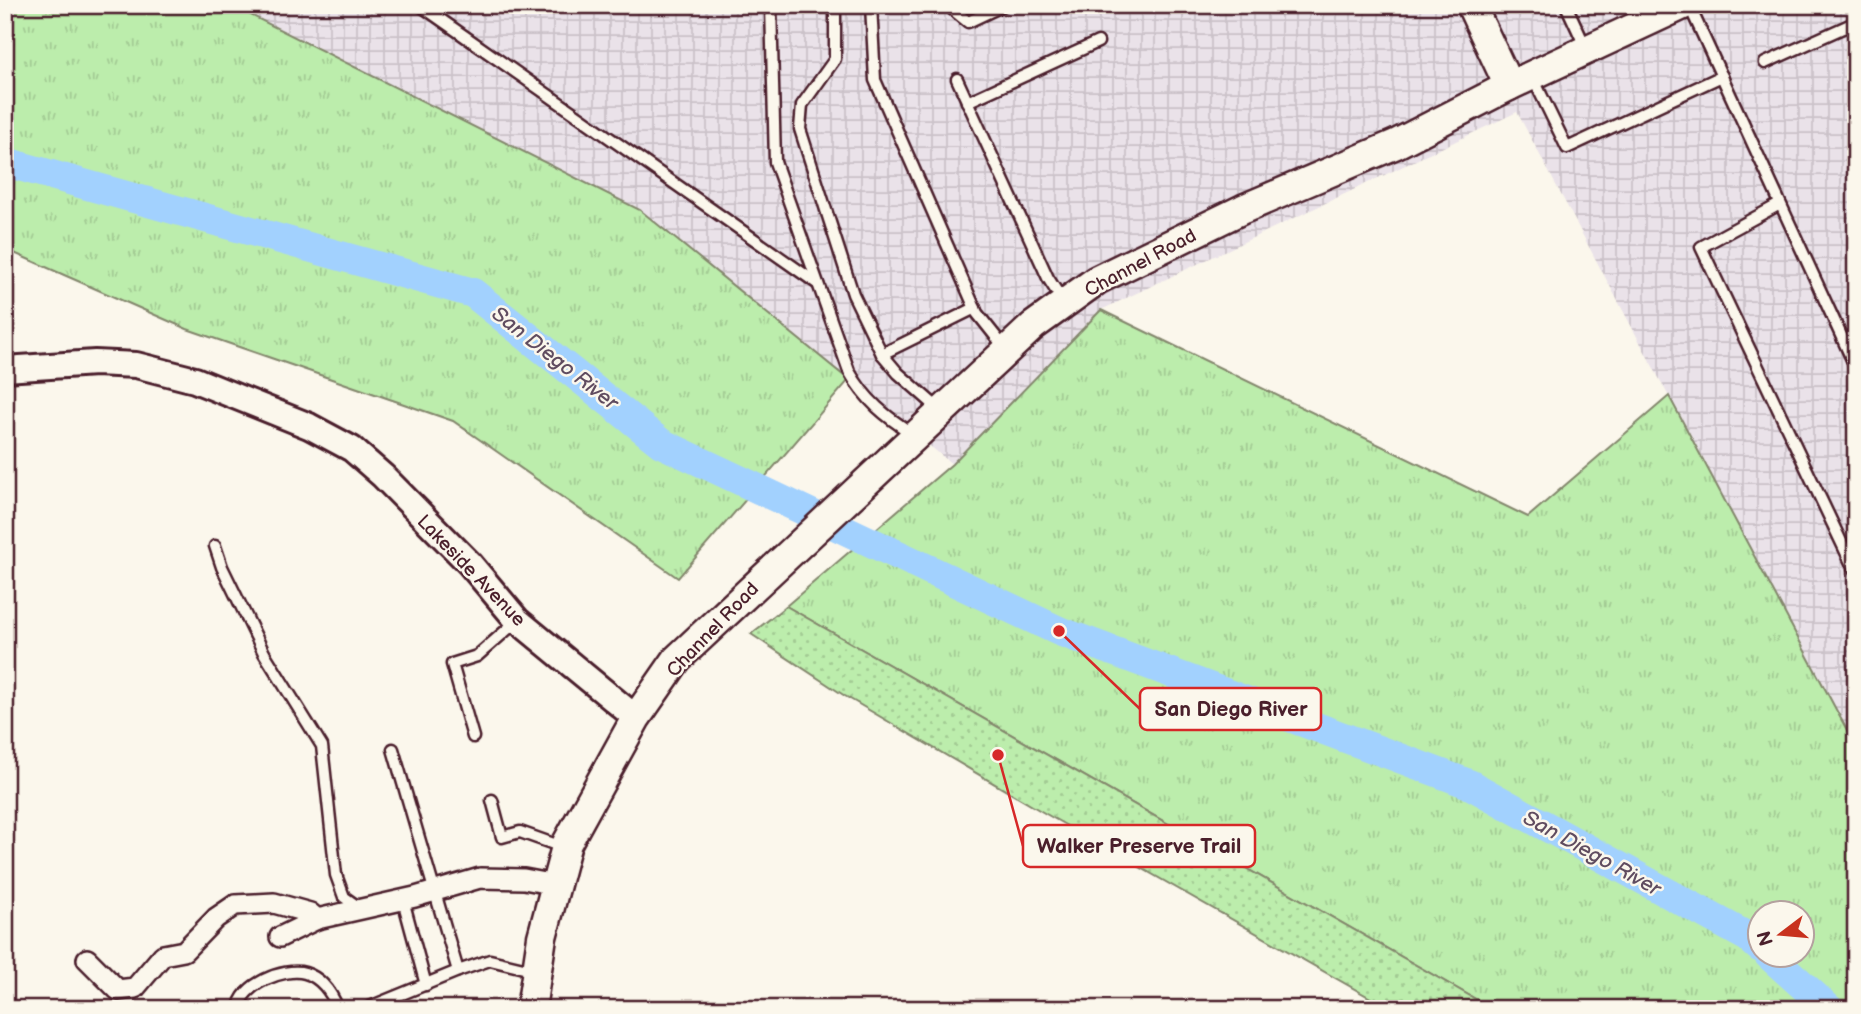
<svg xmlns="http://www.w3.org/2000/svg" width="1861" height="1014" viewBox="0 0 1861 1014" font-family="'Balsamiq Sans',sans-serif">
<defs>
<pattern id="industrial-grid" width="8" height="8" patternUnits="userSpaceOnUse" patternTransform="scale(1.75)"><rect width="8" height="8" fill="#eae2e9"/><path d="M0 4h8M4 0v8" fill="none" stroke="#cac1c8"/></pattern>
<pattern id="grass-tufts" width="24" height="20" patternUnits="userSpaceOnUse" patternTransform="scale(1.75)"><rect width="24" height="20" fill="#bcedac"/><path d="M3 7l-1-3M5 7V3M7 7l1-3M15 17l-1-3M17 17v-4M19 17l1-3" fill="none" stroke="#a3cb94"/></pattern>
<pattern id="park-dots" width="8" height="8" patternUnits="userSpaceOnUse" patternTransform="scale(1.75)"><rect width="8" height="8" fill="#bcedac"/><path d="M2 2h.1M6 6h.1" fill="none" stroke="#a3cb94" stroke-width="1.8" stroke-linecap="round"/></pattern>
</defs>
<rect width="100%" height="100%" fill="#fbf7ec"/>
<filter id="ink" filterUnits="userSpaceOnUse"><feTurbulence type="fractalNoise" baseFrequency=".0143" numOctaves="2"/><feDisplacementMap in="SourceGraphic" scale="14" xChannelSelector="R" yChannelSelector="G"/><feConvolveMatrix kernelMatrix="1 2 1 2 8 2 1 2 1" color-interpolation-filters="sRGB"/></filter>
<g filter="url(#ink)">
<path fill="url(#industrial-grid)" d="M231 5H1856V747L1517 112 1101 310 952 464 640 210Z"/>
<g fill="url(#grass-tufts)" stroke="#83866c" stroke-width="2" fill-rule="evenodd">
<path d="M5 5H231L640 210 849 380 678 578 453 421 187 329 5 249Z"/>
<path d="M1101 310 1528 517 1669 396 1856 747V1009H1493L786 606 952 464ZM1759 912H1801V954H1759Z"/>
</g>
<path fill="url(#park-dots)" stroke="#83866c" stroke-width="2" d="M786 606 1493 1009H1390L1046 814 845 696 751 634Z"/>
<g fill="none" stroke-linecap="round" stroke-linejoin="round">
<g stroke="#a2d1fe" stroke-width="30">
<path d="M5 162 473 293 661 443 1059 631 1469 784 1748 937 1759 947"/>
<path d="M1768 954 1829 1009"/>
</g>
<defs>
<g id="service">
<path d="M420 5 818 284"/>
<path d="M771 5 775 162 849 371C865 400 886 417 913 434"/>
<path d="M835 5V59L802 105 800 129 853 294 882 354"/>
<path d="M871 5 875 80 977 313 1004 347"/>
<path d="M947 5 968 22 1004 5"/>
<path d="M1566 5 1585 46"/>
<path d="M1689 5 1856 368"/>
<path d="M1765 63 1856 22"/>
<path d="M1533 78 1567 148 1722 76"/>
<path d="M957 79 1048 278 1062 300"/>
<path d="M967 102 1098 42"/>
<path d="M1780 204 1701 247 1856 573"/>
<path d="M940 410 898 373 882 354 975 308"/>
<path d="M215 546 222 567 264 653 322 746 336 875 344 897 361 909"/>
<path d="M473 737 452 664 477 656 517 621"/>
<path d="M393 749 458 971 490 960 536 971"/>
<path d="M492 800 502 837 520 832 565 848"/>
<path d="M403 900 426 985"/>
<path d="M239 1009C240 985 284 967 305 973 322 978 332 994 338 1009"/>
<path d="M365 1009 458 971"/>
</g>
<g id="minor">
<path d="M280 937 317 919 415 897 480 878 524 879 556 885"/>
<path d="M87 959 118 990 135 988 163 955 184 951 216 918 235 905 274 903 310 913 317 919"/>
</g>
<path id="tertiary" d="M5 369 95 363 136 365 195 380 309 426 352 449 383 476 470 564 517 620 636 718"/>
<g id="secondary">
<path d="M1471 5 1509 86"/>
<path d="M531 1009 542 937 567 843 636 718 677 659 1033 326 1097 280 1243 209 1396 144 1509 86 1683 5"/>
</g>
</defs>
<use href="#service" stroke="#4a1f2b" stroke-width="15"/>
<use href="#minor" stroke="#4a1f2b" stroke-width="24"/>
<use href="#tertiary" stroke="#4a1f2b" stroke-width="30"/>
<use href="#secondary" stroke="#4a1f2b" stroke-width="33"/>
<use href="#service" stroke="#fbf7ec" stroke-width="10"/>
<use href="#minor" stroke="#fbf7ec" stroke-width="19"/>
<use href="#tertiary" stroke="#fbf7ec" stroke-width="24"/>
<use href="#secondary" stroke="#fbf7ec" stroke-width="28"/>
</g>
</g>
<g text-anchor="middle" stroke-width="5" stroke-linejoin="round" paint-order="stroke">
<g font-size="19" fill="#4a1f2b" stroke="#fbf7ec">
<text transform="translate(1140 262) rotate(-28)" y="7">Channel Road</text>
<text transform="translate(472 570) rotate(46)" y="7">Lakeside Avenue</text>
<text transform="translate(712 629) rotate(-46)" y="7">Channel Road</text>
</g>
<g font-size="21" font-style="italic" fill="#604c60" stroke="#fbf7ec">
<text transform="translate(555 358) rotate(38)" y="7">San Diego River</text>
<text transform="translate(1592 853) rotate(29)" y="7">San Diego River</text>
</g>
</g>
<path fill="none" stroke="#d62828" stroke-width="2.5" d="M1059 631L1140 709M998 755L1023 846"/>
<g fill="#d62828" stroke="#fbf7ec" stroke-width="2.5">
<circle cx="1059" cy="631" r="7"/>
<circle cx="998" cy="755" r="7"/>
</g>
<g fill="#fbf7ec" stroke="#d62828" stroke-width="2.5">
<rect x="1140" y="688" width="181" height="42" rx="7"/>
<rect x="1023" y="825" width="232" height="42" rx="7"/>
</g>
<g font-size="21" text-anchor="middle" font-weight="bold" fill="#4a1f2b">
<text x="1231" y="716">San Diego River</text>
<text x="1139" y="853">Walker Preserve Trail</text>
</g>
<rect width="1861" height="1014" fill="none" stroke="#fbf7ec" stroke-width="28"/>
<rect x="14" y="14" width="1833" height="986" fill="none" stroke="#4a1f2b" stroke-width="2.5" filter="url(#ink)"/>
<g transform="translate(1781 934) rotate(254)"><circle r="33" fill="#fbf7ec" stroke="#b4a19f" stroke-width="2"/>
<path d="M0-5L12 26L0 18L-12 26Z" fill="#c8321e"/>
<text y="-10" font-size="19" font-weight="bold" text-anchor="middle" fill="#4a1f2b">N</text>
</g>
</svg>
